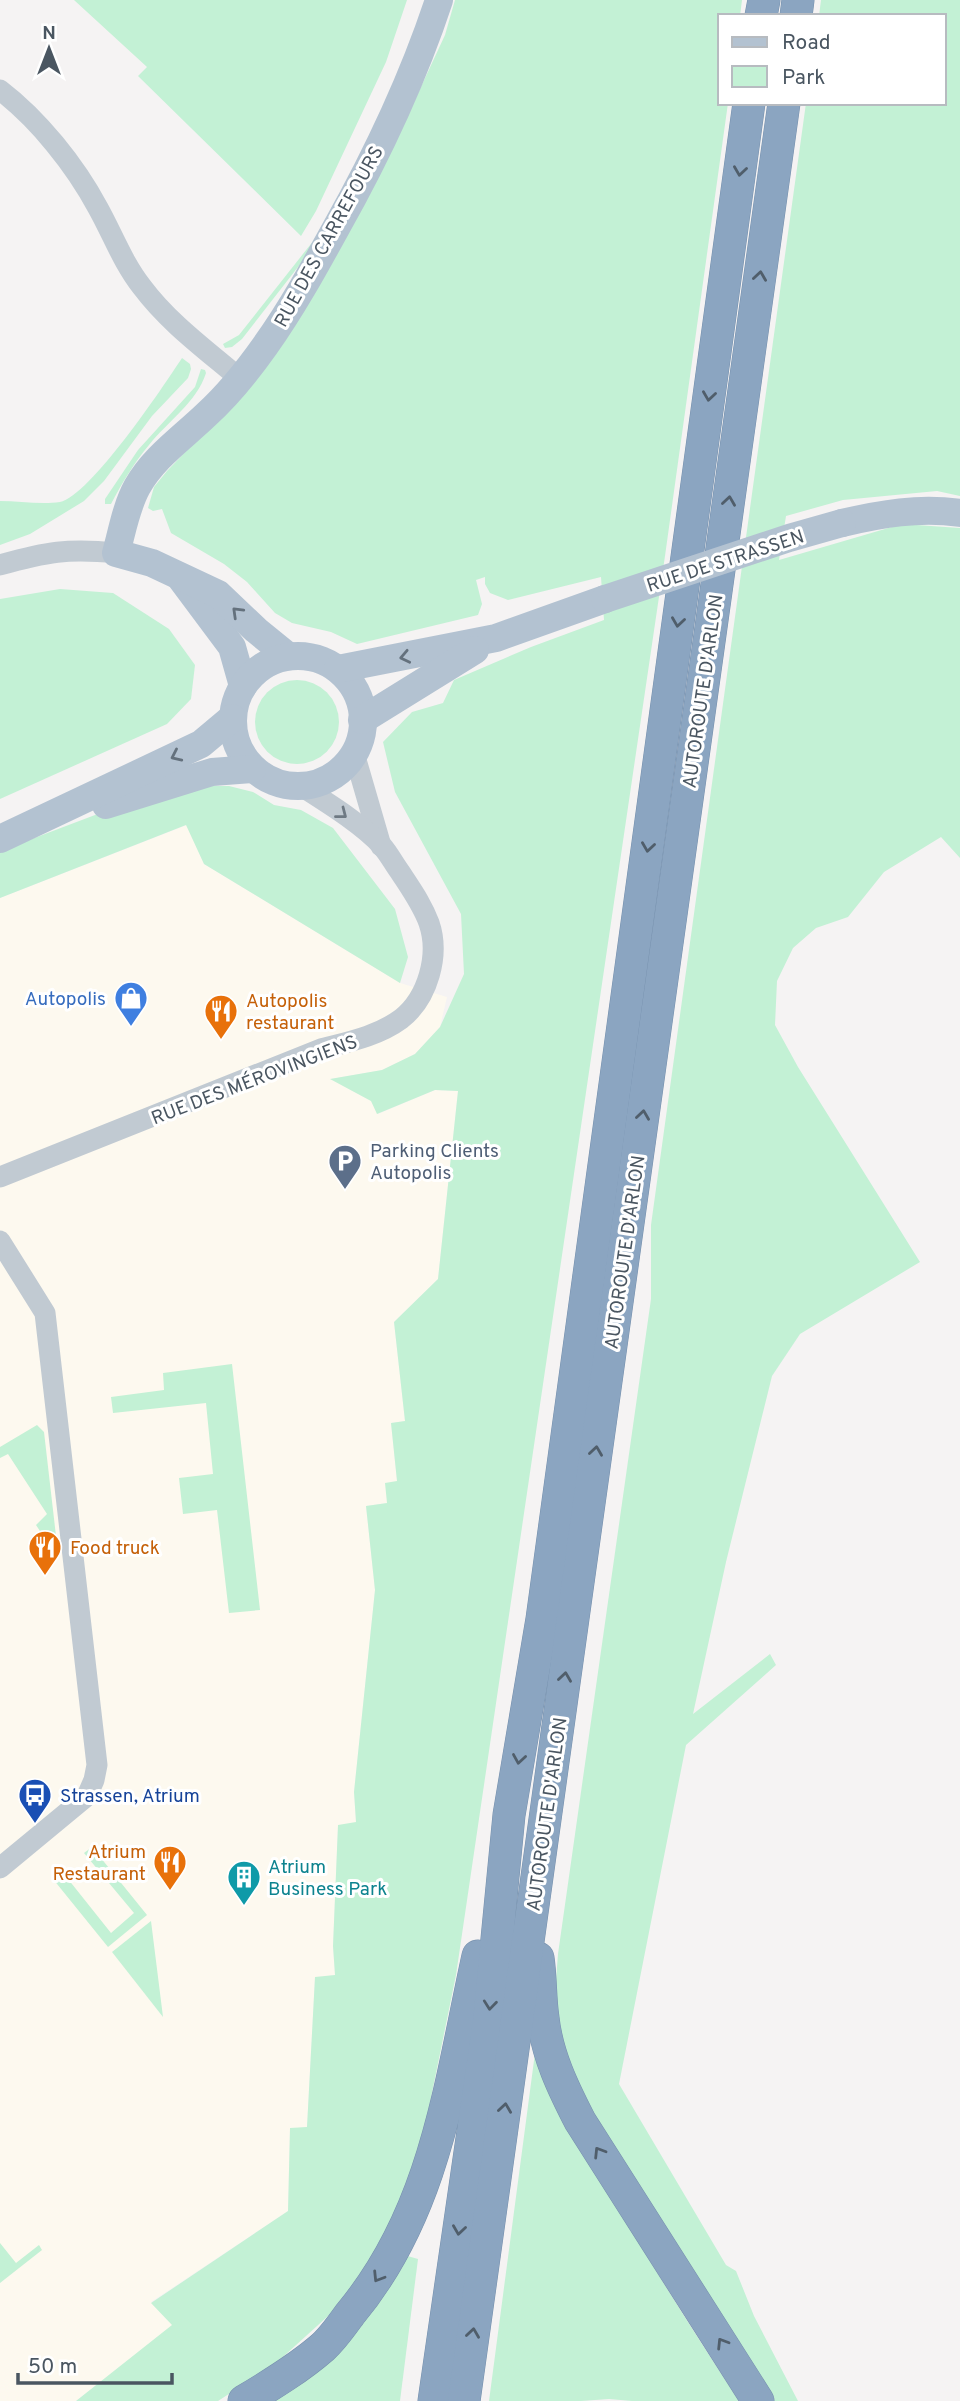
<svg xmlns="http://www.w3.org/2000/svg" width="960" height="2401" viewBox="0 0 960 2401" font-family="Overpass,sans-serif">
<rect width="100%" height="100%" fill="#f5f3f3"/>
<path fill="#fdf9ef" d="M187 825 204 864 400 983 447 997 440 1027 415 1054 382 1070 331 1079 371 1101 378 1114 435 1090 458 1091 438 1279 394 1322 405 1421 391 1423 397 1481 387 1503 366 1506 375 1590 354 1792 356 1823 338 1826 333 1946 335 1975 315 1978 307 2127 290 2129 288 2211 151 2302 173 2325 76 2401H0V898Z"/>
<g fill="#c3f1d5">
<path d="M74 0H407L386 62 316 211 301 236 138 76 147 67Z"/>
<path d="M455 0H742L740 16H720V103H728L665 556 456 1975 423 2137 410 2175 395 2215 373 2261 338 2307 274 2365 218 2401H76L172 2325 151 2303 288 2211 290 2128 307 2127 315 1977 335 1975 333 1946 338 1825 356 1822 354 1792 375 1590 366 1506 387 1503 385 1483 397 1481 391 1423 405 1421 394 1322 438 1279 458 1091 435 1090 377 1114 371 1101 330 1079 382 1070 415 1054 440 1027 464 974 461 914 395 792 383 742 412 712 443 703 454 680 531 647 604 620 601 577 508 600 490 593 485 584V577L476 580 482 604 478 615 357 644 331 632 292 623 275 613 247 582 224 564 171 533 162 509 153 511 148 508 154 487 167 471 218 418 387 160 445 35Z"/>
<path d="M821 0H960V496L937 491 843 500 786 516 779 560 902 524 960 528V858L941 837 884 872 848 917 816 928 793 948 777 981 775 1025 798 1067 920 1262 800 1334 772 1376 726 1562 693 1714 770 1654 776 1665 686 1745 619 2084 726 2265 736 2271 754 2316 798 2401H773L746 2353 590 2111 562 2047 554 2006 558 1954 651 1299V1225L806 103H944V16H819Z"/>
<path d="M314 240H319L242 339 232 347 225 348 223 344 239 335Z"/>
<path d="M182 358 190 364 191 369 188 378 152 416 104 481 84 501 30 534 0 545V501C19 501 41 505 60 502 90 496 163 387 182 358Z"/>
<path d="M201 369 205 370 206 373C197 402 167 422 149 445 134 463 122 483 111 504H105V499L138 450 195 387Z"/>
<path d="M60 589 113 593 169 629 195 665 191 699 167 724 0 799V599Z"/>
<circle cx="297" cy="722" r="42"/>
<path d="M208 786H229L253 792 274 805 301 810 333 828 395 909 408 957 400 983 204 864 186 825 0 898V851L132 801Z"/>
<path d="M232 1364 260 1610 229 1613 217 1510 183 1514 179 1478 213 1474 206 1403 113 1413 111 1397 164 1390 163 1373Z"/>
<path d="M37 1425 44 1432 56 1536 50 1538 42 1534 36 1525 47 1514 8 1454 0 1458V1447Z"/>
<path d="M92 1847 147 1915 108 1947 53 1879 62 1872 68 1876V1879L111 1933 134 1913 84 1853Z"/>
<path d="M151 1921 163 2017 112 1952Z"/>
<path d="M535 2053C594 2174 665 2288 739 2401H632L609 2399 581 2401H489Z"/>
<path d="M0 2243 16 2263 39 2245 42 2250 0 2283Z"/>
<path d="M404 2255 418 2259 400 2401H267Z"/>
</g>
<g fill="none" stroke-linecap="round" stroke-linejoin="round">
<defs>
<g id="highway">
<path d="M761 16 764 0"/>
<path d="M796 16 798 0"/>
<path d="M538 1958C541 1978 540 1998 543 2018 547 2055 563 2088 580 2121L758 2401"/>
<path d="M244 2401C271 2385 299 2368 323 2347 333 2338 342 2325 350 2314 436 2211 450 2083 478 1956"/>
<path d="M434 2401 489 2021 509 1815 542 1619 749 103"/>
<path d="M464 2401 784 103"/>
</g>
</defs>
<use href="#highway" stroke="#7690ad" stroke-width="33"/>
<g stroke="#c1cad2" stroke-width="21">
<path d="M0 90C38 119 75 165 98 208 113 235 123 263 142 287 169 323 205 349 239 378"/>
<path d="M0 565C46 552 68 548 116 553"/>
<path d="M354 753 381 846"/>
<path d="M0 1177 321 1049C348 1042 378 1036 401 1019 428 998 440 955 429 923 422 904 411 889 400 872 394 864 389 854 382 846 362 824 326 802 301 786"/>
<path d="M0 1241 45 1313 97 1765 94 1780 87 1796 0 1868"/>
</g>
<g stroke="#b3c2d1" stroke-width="28">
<path d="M842 523C881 514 919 507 960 513"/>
<path d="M182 580 232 647 243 686"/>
<path d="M288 656 256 630 218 594 152 563 116 553C122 532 126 507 137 487 153 458 182 438 206 415 228 395 248 370 265 346 292 308 314 268 336 228 377 155 413 79 439 0"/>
<circle cx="298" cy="721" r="65"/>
<path d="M338 669 496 638 605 599"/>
<path d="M362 720 475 650"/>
<path d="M106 805 212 772 252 769"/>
<path d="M0 839 201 744 232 718"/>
</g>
<use href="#highway" stroke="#8ba5c1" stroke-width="32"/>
<path stroke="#b3c2d1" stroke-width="28" d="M605 599 789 538 842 523"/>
</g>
<defs><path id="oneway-chevron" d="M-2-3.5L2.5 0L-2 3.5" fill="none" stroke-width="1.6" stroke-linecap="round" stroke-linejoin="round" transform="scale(1.75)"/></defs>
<g stroke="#505e6b">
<use href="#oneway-chevron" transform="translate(740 171) rotate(98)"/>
<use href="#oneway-chevron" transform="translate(760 276) rotate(-82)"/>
<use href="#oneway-chevron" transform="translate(709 396) rotate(98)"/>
<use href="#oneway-chevron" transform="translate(729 501) rotate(-82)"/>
<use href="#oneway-chevron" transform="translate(678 622) rotate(98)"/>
<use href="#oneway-chevron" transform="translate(648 847) rotate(98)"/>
<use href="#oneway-chevron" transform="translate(643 1115) rotate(-82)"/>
<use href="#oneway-chevron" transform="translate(596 1451) rotate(-82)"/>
<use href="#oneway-chevron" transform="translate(565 1677) rotate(-82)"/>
<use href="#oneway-chevron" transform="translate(519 1759) rotate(99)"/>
<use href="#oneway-chevron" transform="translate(490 2005) rotate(96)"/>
<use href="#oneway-chevron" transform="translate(505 2108) rotate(-82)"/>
<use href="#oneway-chevron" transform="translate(599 2152) rotate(-122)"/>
<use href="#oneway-chevron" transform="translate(459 2230) rotate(98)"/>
<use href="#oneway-chevron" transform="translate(378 2277) rotate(122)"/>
<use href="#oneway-chevron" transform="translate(473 2333) rotate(-82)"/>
<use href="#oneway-chevron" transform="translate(722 2343) rotate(-122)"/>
</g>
<g stroke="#64717d">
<use href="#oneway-chevron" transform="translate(237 612) rotate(-136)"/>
<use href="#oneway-chevron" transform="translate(405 657) rotate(168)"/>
<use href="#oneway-chevron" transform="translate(176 756) rotate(155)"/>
</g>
<use stroke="#6e7983" href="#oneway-chevron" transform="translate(342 814) rotate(38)"/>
<defs>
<symbol id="shop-pin" viewBox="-11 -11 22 30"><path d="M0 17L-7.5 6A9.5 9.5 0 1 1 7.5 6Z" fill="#3f7fe0" stroke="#fff"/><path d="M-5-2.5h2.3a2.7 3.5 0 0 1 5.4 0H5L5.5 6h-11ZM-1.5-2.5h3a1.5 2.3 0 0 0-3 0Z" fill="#fff"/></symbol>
<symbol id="restaurant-pin" viewBox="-11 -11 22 30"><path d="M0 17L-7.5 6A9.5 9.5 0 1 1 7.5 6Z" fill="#e8710a" stroke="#fff"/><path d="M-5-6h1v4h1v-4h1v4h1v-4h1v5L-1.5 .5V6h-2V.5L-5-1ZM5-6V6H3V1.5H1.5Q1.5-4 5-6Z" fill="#fff"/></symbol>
<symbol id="parking-pin" viewBox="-11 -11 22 30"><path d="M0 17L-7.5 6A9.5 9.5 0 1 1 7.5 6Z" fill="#5c6f8a" stroke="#fff"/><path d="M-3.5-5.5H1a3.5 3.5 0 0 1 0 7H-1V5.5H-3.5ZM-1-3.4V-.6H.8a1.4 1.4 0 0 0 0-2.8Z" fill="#fff"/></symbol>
<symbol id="bus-pin" viewBox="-11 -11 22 30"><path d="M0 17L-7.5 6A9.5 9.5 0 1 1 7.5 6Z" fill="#1a4fb4" stroke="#fff"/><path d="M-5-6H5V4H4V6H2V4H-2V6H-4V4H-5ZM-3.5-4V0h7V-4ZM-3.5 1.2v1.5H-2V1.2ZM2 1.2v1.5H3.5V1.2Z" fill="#fff"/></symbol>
<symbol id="building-pin" viewBox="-11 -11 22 30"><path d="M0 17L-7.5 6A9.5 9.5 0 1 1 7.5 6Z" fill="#0f9aa8" stroke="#fff"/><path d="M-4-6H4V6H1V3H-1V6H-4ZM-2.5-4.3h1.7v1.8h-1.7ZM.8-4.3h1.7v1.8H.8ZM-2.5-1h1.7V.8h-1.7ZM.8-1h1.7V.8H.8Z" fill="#fff"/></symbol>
</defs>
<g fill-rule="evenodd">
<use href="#shop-pin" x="112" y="979" width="38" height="52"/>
<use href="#restaurant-pin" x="202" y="992" width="38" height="52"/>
<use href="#parking-pin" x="326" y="1142" width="38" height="52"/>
<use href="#restaurant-pin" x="26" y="1528" width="38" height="52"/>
<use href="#bus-pin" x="16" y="1776" width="38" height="52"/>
<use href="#restaurant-pin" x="151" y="1843" width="38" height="52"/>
<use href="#building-pin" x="225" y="1858" width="38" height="52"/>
</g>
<g text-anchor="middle" stroke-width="6" stroke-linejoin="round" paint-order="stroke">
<g font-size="19" fill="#4a5661" stroke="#fff">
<text transform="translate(328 236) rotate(-61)" y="7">RUE DES CARREFOURS</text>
<text transform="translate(725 560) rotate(-18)" y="7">RUE DE STRASSEN</text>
<text transform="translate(702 691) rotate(-82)" y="7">AUTOROUTE D'ARLON</text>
<text transform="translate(254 1079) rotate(-21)" y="7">RUE DES MÉROVINGIENS</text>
<text transform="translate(624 1252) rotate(-82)" y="7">AUTOROUTE D'ARLON</text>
<text transform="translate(546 1814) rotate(-82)" y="7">AUTOROUTE D'ARLON</text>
</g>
<g font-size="19" fill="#366cbe" stroke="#fff" text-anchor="end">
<text x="106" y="1005">Autopolis</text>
</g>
<g font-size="19" fill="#c56008" stroke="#fff" text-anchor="start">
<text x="246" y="1007">Autopolis<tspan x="246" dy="22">restaurant</tspan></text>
<text x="70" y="1554">Food truck</text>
<text x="146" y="1858" text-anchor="end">Atrium<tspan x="146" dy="22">Restaurant</tspan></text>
</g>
<g font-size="19" fill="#4e5e75" stroke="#fff" text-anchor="start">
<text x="370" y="1157">Parking Clients<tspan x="370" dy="22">Autopolis</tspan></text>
</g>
<g font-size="19" fill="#164399" stroke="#fff" text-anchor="start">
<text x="60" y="1802">Strassen, Atrium</text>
</g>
<g font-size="19" fill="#0d838f" stroke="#fff" text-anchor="start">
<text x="268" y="1873">Atrium<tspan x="268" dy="22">Business Park</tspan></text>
</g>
</g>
<rect x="718" y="14" width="228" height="91" fill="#ffffff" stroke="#b7bbc0" stroke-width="2"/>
<rect x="732" y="37" width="35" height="10" fill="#b3c2d1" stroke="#b7bbc0" stroke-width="2"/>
<text x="782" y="49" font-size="21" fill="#4a5661">Road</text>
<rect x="732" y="66" width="35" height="21" fill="#c3f1d5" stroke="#b7bbc0" stroke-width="2"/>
<text x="782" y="84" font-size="21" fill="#4a5661">Park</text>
<g transform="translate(49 49)" stroke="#ffffff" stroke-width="5" paint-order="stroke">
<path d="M0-5L12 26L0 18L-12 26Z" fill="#4a5661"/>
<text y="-10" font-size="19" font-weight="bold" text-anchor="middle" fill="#4a5661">N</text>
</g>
<path d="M18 2373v10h154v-10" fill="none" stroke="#4a5661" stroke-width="3.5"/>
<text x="28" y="2373" font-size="21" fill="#4a5661" stroke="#ffffff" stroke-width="5" paint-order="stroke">50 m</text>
</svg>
